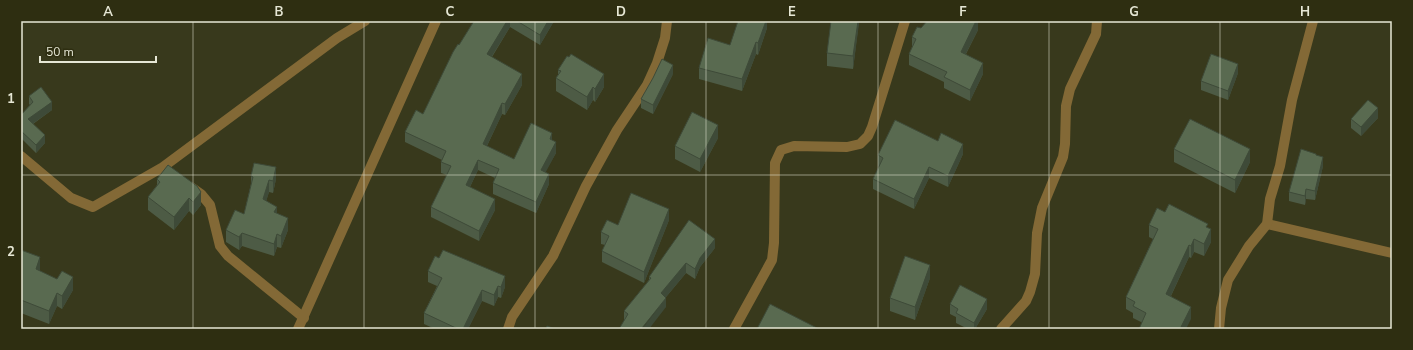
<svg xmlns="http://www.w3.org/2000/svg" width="1413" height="350" viewBox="0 0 1413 350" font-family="'Nunito Sans',sans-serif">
<rect width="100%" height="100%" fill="#38391c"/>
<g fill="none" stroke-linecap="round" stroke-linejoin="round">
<g stroke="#836936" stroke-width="10">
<path d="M21 156 71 198 93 207 163 167 337 38 365 21"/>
<path d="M191 187 201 194 210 205 220 246 228 256 304 318"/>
<path d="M1267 224 1392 253"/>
<path d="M298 329 436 21"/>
<path d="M508 329 512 317 553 256 586 186 617 130 647 85 657 63 665 38 667 21"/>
<path d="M734 329 772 260 774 243 775 163 781 150 794 146 847 147 860 144 868 136 872 127 905 21"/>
<path d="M1001 329 1026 301 1030 292 1035 274 1037 233 1042 208 1063 157 1065 144 1066 106 1070 89 1096 34 1097 21"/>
<path d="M1219 329 1221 308 1228 280 1249 246 1267 224 1270 199 1280 166 1292 100 1313 21"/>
</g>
</g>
<g fill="#4d5b45">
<path d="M474 21H554L540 45 510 27 492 57 522 85 505 115 502 114 487 146 514 159 552 140 556 153 545 172 549 184 536 213 493 194V183L495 178 478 170 470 187 495 210 479 241 431 217V207L447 175 441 173V162L442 160 405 142V132L423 114 459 45Z"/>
<path d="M767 21V28L758 55 756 54 742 91 699 79V68L730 45Z"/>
<path d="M859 21 853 69 827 66V53Z"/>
<path d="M978 21V30L966 54 983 74 970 101 944 88V82L909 65V54L912 47V37L921 28Z"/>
<path d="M558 70 604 87 595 102 593 100 587 110 556 91V78L558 75Z"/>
<path d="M1238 73 1228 100 1201 90V81Z"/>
<path d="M673 74 653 114 641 108V99Z"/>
<path d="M29 96 52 110 33 124 45 143 36 153 21 138V115L30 105 29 104Z"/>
<path d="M1378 118 1361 136 1351 128V119Z"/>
<path d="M718 138 700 172 675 159V146Z"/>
<path d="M1174 149 1250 162 1235 193 1174 162Z"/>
<path d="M963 154 948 187 929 178 914 209 873 189V179L879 167 878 166V155Z"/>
<path d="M1316 156 1323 166 1315 200 1306 199 1305 205 1289 201V192Z"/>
<path d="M251 176 276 179 273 193 269 192 266 201 277 213 288 230 281 248 277 247 274 256 242 246 239 250 226 242V230L244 214 251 184Z"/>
<path d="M157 179 201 205 193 215 189 211 174 230 148 210V197L157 185Z"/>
<path d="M1165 212 1208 228 1211 242 1204 256 1194 252 1191 258 1189 257 1171 296 1191 319 1141 322 1133 318V313L1126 309V297L1153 239 1149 237V225Z"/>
<path d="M669 220 644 283 602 262V251L605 245 601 244V232L618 225Z"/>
<path d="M715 248 700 267 695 279 686 273 666 297V307L624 320V311L649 280V277Z"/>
<path d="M21 250 40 270V271L73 290 62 309 57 306 49 324 21 313Z"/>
<path d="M428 271 505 287 501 298 498 297 494 306 482 301 468 329H435L424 324V313L437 286 428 282Z"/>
<path d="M930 278 915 320 890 311V298Z"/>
<path d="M950 304 987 309 975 329H968L956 323V317L950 314Z"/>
</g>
<g fill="#3e4a38">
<path d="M507 21H510V27L487 64V54Z"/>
<path d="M548 21H554L540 45V35Z"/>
<path d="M766 21H767V28L758 55V43Z"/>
<path d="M858 21H859V24L853 69V56Z"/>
<path d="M976 21H978V30L961 63V52Z"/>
<path d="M756 42V54L742 91V79Z"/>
<path d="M983 63V74L970 101V90Z"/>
<path d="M1238 64V73L1228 100V91Z"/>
<path d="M673 65V74L653 114V105Z"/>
<path d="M522 74V85L505 115V104Z"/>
<path d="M604 74V87L595 102V89Z"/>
<path d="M593 87V100L587 110V97Z"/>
<path d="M52 102V110L28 127V119Z"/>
<path d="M502 103V114L483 154V144Z"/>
<path d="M1378 108V118L1361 136V127Z"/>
<path d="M718 125V138L700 172V159Z"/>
<path d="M552 133V143L550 139Z"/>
<path d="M45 135V143L36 153V145Z"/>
<path d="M556 142V153L541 181V170Z"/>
<path d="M963 144V154L948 187V176Z"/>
<path d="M1250 149V162L1235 193V180Z"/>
<path d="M1323 157V166L1315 200V191Z"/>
<path d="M478 160V170L466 195V185Z"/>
<path d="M276 167V179L273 193V181Z"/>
<path d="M929 167V178L914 209V199Z"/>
<path d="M549 174V184L536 213V202Z"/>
<path d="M269 180V192L263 212V199Z"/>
<path d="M1306 189V199L1305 205V196Z"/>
<path d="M201 192V205L193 215V202Z"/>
<path d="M189 198V211L174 230V217Z"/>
<path d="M495 199V210L479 241V231Z"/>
<path d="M277 207V219L274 212Z"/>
<path d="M669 209V220L644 283V272Z"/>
<path d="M288 218V230L281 248V236Z"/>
<path d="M1211 229V242L1204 256V244Z"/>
<path d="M242 233V246L239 250V237Z"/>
<path d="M277 234V247L274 256V244Z"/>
<path d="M715 239V248L700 267 695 279V269L700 258Z"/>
<path d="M1194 239V252L1191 258V246Z"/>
<path d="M1189 245V257L1166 306V294Z"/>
<path d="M40 257V270L36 282V269Z"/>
<path d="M686 263V273L661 303V293Z"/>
<path d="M930 265V278L915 320V307Z"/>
<path d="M505 276V287L501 298V287Z"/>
<path d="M73 277V290L62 309V296Z"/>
<path d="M498 286V297L494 306V295Z"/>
<path d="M482 290V301L468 329H463Z"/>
<path d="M57 293V306L49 324V311Z"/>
<path d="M666 298V307L649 329H642Z"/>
<path d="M987 299V309L975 329H974V323Z"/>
<path d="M1191 307V319L1186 329H1180Z"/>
</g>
<g fill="#596a50" stroke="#3e4a38">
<path d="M474 21H507L487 54 522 74 505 104 502 103 483 144 514 159 531 123 552 133 550 139 556 142 541 170 549 174 536 202 493 183 499 169 478 160 466 185 495 199 479 231 431 207 451 166 441 162 446 151 405 132 416 110 423 114 453 52 458 44 459 45Z"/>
<path d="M517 21H548L540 35Z"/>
<path d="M738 21H766L758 43 756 42 742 79 699 68 708 38 730 45Z"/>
<path d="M831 21H858L853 56 827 53Z"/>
<path d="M927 21H976L961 52 983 63 970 90 944 77 947 72 909 54 916 39 912 37 917 27 921 28Z"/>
<path d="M571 54 604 74 595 89 593 87 587 97 556 78 561 71 558 70 567 56 569 57Z"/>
<path d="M1211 54 1238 64 1228 91 1201 81Z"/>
<path d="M662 59 673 65 653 105 641 99 653 78Z"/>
<path d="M41 87 52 102 28 119 45 135 36 145 21 131V115L33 102 29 96Z"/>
<path d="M1368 100 1378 108 1361 127 1351 119Z"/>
<path d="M692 112 718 125 700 159 675 146Z"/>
<path d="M1190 119 1250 149 1235 180 1174 149Z"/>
<path d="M895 120 938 141 941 133 963 144 948 176 929 167 914 199 873 179 883 158 878 155Z"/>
<path d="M1301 149 1316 154V155L1323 157 1315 191 1306 189 1305 196 1289 192Z"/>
<path d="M254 163 276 167 273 181 269 180 263 199 277 207 274 212 288 218 281 236 277 234 274 244 242 233 239 237 226 230 235 210 244 214 253 177 251 176Z"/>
<path d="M168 165 197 186 201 192 193 202 189 198 174 217 148 197 160 182 157 179Z"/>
<path d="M631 193 669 209 644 272 602 251 609 236 601 232 607 220 618 225Z"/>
<path d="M1169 204 1208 224 1206 227 1211 229 1204 244 1194 239 1191 246 1189 245 1166 294 1191 307 1180 329H1139L1146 313 1133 306 1135 302 1126 297 1158 229 1149 225 1157 208 1165 212Z"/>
<path d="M689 220 715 239 700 258 695 269 686 263 661 293 666 298 642 328 643 329H619L628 314 624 311 651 278 649 277Z"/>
<path d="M21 250 40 257 36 269 57 279 62 271 73 277 62 296 57 293 49 311 21 300Z"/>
<path d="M443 250 505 276 501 287 498 286 494 295 482 290 463 329H458L424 313 442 278 428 271 435 256 439 258Z"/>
<path d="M905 256 930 265 915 307 890 298Z"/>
<path d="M960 285 987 299 974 323 956 313 958 309 950 304Z"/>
<path d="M770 304 819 329H757Z"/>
<path d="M547 326 555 329H546Z"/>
</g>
<path fill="none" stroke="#e6e7d5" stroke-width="1" stroke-opacity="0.55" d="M193 21V329M364 21V329M535 21V329M706 21V329M878 21V329M1049 21V329M1220 21V329M21 175H1392"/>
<rect width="1413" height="350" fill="none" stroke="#2e2e11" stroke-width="44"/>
<path d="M40 56v6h116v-6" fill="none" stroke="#e6e7d5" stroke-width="2"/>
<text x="46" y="56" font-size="12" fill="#e6e7d5" stroke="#2e2e11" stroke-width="3" paint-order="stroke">50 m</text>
<rect x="22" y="22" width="1369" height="306" fill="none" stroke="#e6e7d5" stroke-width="1.5"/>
<g font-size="13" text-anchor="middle" font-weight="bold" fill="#e6e7d5">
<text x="108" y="16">A</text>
<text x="279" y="16">B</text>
<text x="450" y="16">C</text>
<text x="621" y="16">D</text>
<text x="792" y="16">E</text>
<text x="963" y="16">F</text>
<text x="1134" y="16">G</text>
<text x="1305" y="16">H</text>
<text x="11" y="103">1</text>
<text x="11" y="256">2</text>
</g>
</svg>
